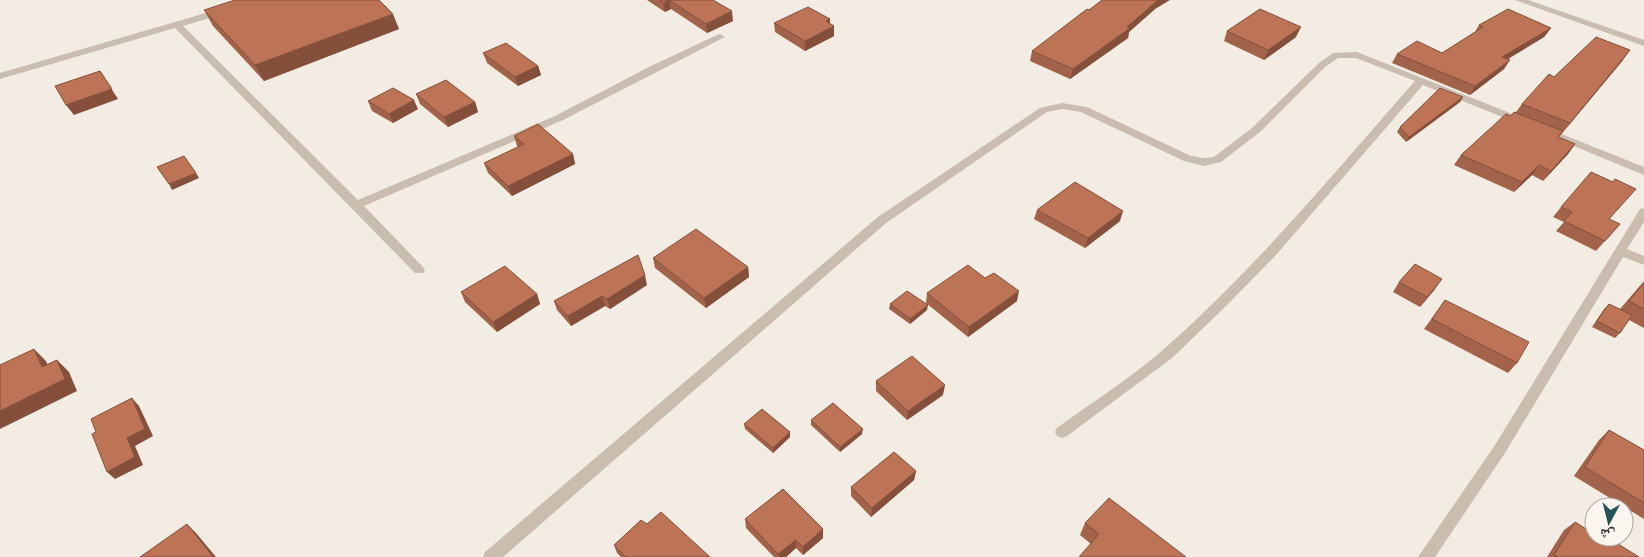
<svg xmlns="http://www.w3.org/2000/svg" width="1644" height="557" viewBox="0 0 1644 557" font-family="Karla,'Noto Naskh Arabic',sans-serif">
<rect width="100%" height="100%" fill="#f2ece2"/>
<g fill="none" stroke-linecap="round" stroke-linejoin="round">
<g fill="#cabcaf" fill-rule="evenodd">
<path d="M1515 0H1528L1644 40V46Z"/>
<path d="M223 8 226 9V13L183 26 358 200 555 116 651 66 717 35 720 34 725 37 563 120 364 206 423 267 425 270 423 273H415L175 28 0 79V73Z"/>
<path d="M1357 52 1525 119 1526 121 1525 123H1517L1423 85 1276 255 1227 305 1172 358 1067 436 1062 438 1057 436 1055 432 1057 428C1091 403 1132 377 1164 349 1256 268 1334 173 1415 81L1356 58H1338L1325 67 1260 132 1221 162 1204 166 1184 161 1081 112 1062 109 1047 112 886 223 503 557H483L485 552 878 217 1040 108 1062 103 1087 107 1191 156 1204 158 1214 157 1252 128 1319 63 1333 53Z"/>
<path d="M1544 127 1644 167V175L1540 132 1539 130Z"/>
<path d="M1644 208V222L1627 249 1644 256V265L1623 257 1505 453 1435 557H1418L1495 445 1640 209Z"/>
</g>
</g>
<g fill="#a3634a">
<path d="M647 0H713L733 21 707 33 671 9 665 12Z"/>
<path d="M1155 9 1129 32 1128 38 1070 79 1030 61 1032 51 1089 10Z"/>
<path d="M204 10 399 29 264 81 213 26Z"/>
<path d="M830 19V24L834 26V36L805 51 775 32 774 23Z"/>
<path d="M1479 25 1551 28 1544 37 1508 59 1504 69 1470 95 1392 63 1397 54 1442 53 1475 32Z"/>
<path d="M1227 31 1296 37 1264 60 1224 41Z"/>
<path d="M483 53 538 66 541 75 518 86 487 63Z"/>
<path d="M1623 60 1559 137 1575 144 1568 154 1543 181 1532 175 1514 192 1454 165 1461 155 1516 112 1522 104 1554 77Z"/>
<path d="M416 94 475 102 478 112 448 127 420 104Z"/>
<path d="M1463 97 1460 102 1406 142 1397 132 1400 127Z"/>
<path d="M368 101 418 109 393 123 372 111Z"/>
<path d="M514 136 573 154 575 164 512 196 488 173 484 163 518 147 517 146Z"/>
<path d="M1561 207 1609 219 1620 224 1596 251 1556 231 1564 222 1553 217Z"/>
<path d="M1037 210 1120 221 1085 248 1034 219Z"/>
<path d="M653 258 748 267 749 277 706 308 655 268Z"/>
<path d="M1644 281V328L1629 320 1620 333 1615 338 1592 327 1604 309 1609 304 1620 309Z"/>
<path d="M1399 282 1435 289 1420 307 1393 292Z"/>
<path d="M647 285 610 309 605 306 571 326 557 310 554 301Z"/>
<path d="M461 292 537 294 540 304 497 332 465 302Z"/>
<path d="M927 293 1017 301 968 337 926 303Z"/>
<path d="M1445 300 1517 363 1508 373 1424 329Z"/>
<path d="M890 304 927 310 910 324 889 309Z"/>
<path d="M876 381 943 395 907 420 876 391Z"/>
<path d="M811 420 862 434 840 452 811 425Z"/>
<path d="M744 424 790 432V437L773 453 745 429Z"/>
<path d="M1609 430 1644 450V519L1574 476 1599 440Z"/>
<path d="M916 471 914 480 871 517 851 496V487Z"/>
<path d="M745 519 823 529V538L803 555 796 548 786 557H774L746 528Z"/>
<path d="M1575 522 1593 533H1594V537L1639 557H1547L1564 530Z"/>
<path d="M1085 523 1186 557 1091 544 1080 535Z"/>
<path d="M647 524 710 557H621L617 553 614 545Z"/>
</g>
<g fill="#84503c">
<path d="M669 0 671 9 665 12 664 3Z"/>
<path d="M1158 0H1170L1155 9 1129 32 1128 38 1070 79 1073 69Z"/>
<path d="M732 11 733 21 707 33 706 24Z"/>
<path d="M393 14 399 29 264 81 255 65Z"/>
<path d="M830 19V28L834 26V36L805 51V41L826 21Z"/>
<path d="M1301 27 1296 37 1264 60 1268 50Z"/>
<path d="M1551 28 1544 37 1496 66 1502 57Z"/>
<path d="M1630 50 1623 60 1563 132 1570 123Z"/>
<path d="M1510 60 1504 69 1470 95 1475 86Z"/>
<path d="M538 66 541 75 518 86 515 77Z"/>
<path d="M100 71 118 99 74 115 66 105Z"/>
<path d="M1463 97 1460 102 1406 142 1409 137Z"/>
<path d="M414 100 418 109 393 123 389 114Z"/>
<path d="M475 102 478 112 448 127 444 117Z"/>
<path d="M1575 144 1568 154 1543 181 1551 171Z"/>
<path d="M573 154 575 164 512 196 508 186Z"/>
<path d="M1539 165 1532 175 1514 192 1522 182Z"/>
<path d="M196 173 199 178 172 190 169 184Z"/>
<path d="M1123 211 1120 221 1085 248 1088 238Z"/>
<path d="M748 267 749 277 706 308 704 298Z"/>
<path d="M645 275 647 285 610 309 607 299Z"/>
<path d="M1442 279 1435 289 1420 307 1427 297Z"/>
<path d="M1019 291 1017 301 968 337 969 327Z"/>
<path d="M537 294 540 304 497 332 493 322Z"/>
<path d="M602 296 605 306 571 326 568 316Z"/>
<path d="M928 305 927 310 910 324V319Z"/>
<path d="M34 349 46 361 54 379 42 367Z"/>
<path d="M57 360 69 372 77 391 0 429V411Z"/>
<path d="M945 385 943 395 907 420 908 411Z"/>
<path d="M132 398 139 406 153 436 135 446 143 465 115 479 107 472 127 438Z"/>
<path d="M863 429 862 434 840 452V447Z"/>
<path d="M790 432V437L773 453V448Z"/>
<path d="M916 471 914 480 871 517 872 508Z"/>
<path d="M187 524 196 533 216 557H213Z"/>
<path d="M823 529V538L803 555V547Z"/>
<path d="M796 540V548L786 557H779L778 554Z"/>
</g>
<g fill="#bd7356" stroke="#84503c">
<path d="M235 0H379L393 14 255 65 204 10Z"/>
<path d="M660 0H713L732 11 706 24 669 0 664 3Z"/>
<path d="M1102 0H1158L1127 27 1130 28 1073 69 1032 51 1087 9 1089 10Z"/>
<path d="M808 7 830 19 826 21 834 26 805 41 774 23Z"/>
<path d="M1260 9 1301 27 1268 50 1227 31Z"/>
<path d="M1508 9 1551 28 1502 57 1510 60 1475 86 1397 54 1417 41 1442 53 1483 27 1479 25Z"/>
<path d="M1596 37 1630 50 1570 123 1522 104 1549 74 1554 77Z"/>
<path d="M506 43 538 66 515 77 483 53Z"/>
<path d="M100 71 112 89 66 105 55 86Z"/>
<path d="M446 80 475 102 444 117 416 94Z"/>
<path d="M393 88 414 100 389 114 368 101Z"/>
<path d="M1440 88 1463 97 1409 137 1400 127Z"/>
<path d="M1514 112 1563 131 1558 137 1575 144 1551 171 1539 165 1522 182 1461 155 1506 114 1511 116Z"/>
<path d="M538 124 573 154 508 186 484 163 524 144 514 136Z"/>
<path d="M184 156 196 173 169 184 157 167Z"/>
<path d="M1591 172 1613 182 1615 179 1636 189 1609 219 1620 224 1605 241 1564 221 1572 212 1561 207Z"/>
<path d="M1075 182 1123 211 1088 238 1037 210Z"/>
<path d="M696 229 748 267 704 298 653 258Z"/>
<path d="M638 255 645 275 607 299 602 296 568 316 554 301Z"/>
<path d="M1415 264 1442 279 1427 297 1399 282Z"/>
<path d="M968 265 985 278 994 273 1019 291 969 327 927 293Z"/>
<path d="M505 266 537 294 493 322 461 292Z"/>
<path d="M1644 283V309L1629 301Z"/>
<path d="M907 291 928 305 910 319 890 304Z"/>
<path d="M1445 300 1529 342 1517 363 1432 319Z"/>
<path d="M1609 304 1632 315 1620 333 1597 321Z"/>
<path d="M34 349 42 367 57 360 65 379 0 411V365Z"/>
<path d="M912 356 945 385 908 411 876 381Z"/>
<path d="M132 398 145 429 127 438 135 457 107 472 92 434 96 432 91 419Z"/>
<path d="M833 403 863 429 840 447 811 420Z"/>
<path d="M762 409 790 432 773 448 744 424Z"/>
<path d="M1609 430 1644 450V503L1585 467Z"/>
<path d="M894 452 916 471 872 508 851 487Z"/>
<path d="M783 489 823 529 803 547 796 540 778 554 745 519Z"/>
<path d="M1109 498 1186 557H1079L1099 534 1085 523Z"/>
<path d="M661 512 710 557H626L614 545 641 520 647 524Z"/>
<path d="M1575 522 1594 534V537H1607L1639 557H1558L1554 555Z"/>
<path d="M187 524 213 557H140Z"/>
</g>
<g transform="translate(1609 522) rotate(187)"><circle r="24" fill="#faf5ef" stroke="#ada7a1"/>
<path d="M0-4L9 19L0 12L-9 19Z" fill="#245358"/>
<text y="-8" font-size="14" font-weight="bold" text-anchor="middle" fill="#39312c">ش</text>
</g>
</svg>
